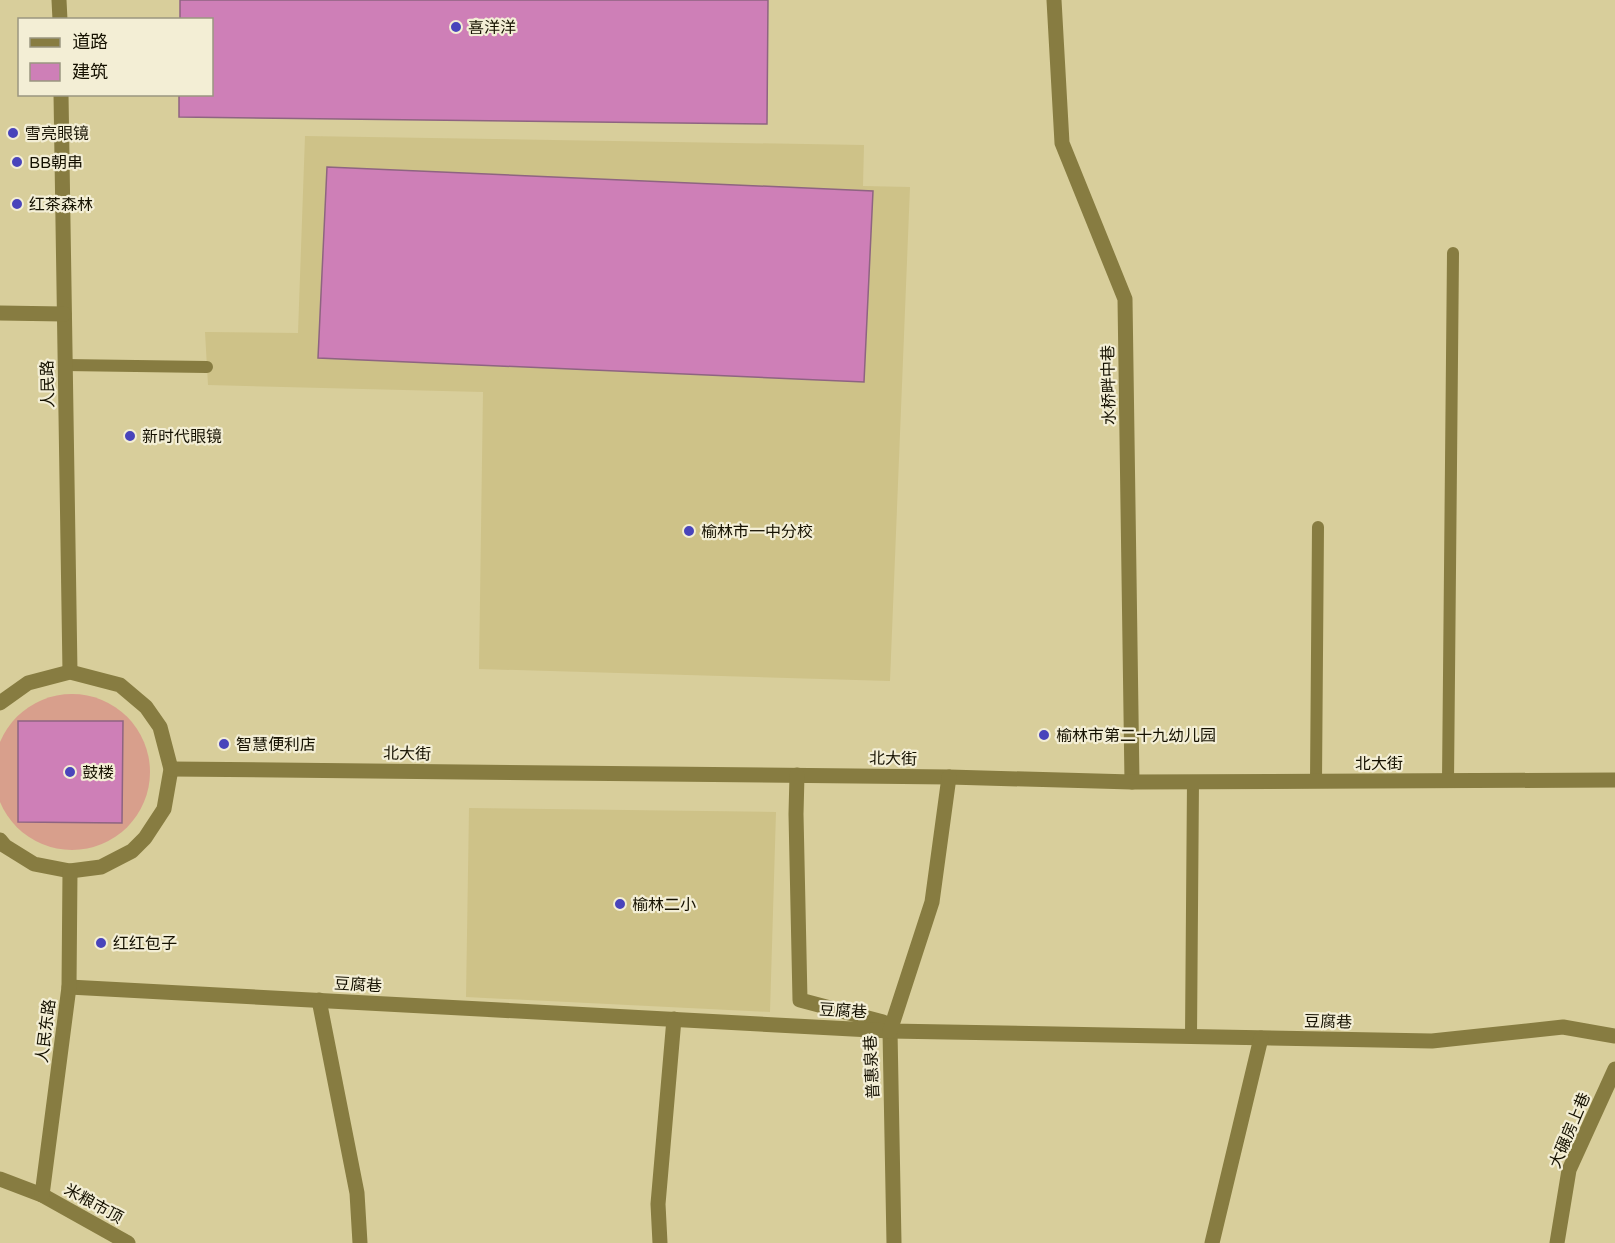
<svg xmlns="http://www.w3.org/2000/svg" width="1615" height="1243" viewBox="0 0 1615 1243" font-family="'Varela Round','Noto Sans SC',sans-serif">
<rect width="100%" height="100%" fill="#d8ce9b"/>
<g fill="#cec288">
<path d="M305 136 864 145 863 186 910 187 890 681 479 669 483 392 208 385 205 332 298 333Z"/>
<path d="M469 808 776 812 770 1012 466 997Z"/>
</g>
<circle fill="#d89f8c" cx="72" cy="772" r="78"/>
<g fill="#ce7fb7" stroke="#8e6481" stroke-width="1.5">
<path d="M180 0H768L767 124 179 117V94H212V20H180Z"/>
<path d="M327 167 873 191 864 382 318 358Z"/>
<path d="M18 721H123L122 823 18 822Z"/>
</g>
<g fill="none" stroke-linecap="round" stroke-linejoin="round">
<g stroke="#877c41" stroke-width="12">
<path d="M65 365 207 367"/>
<path d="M1316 781 1318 527"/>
<path d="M1448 781 1453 253"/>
<path d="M1191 1036 1193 781"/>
</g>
<g stroke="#877c41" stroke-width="15">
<path d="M59 0 60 20"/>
<path d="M1054 0 1062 143 1125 299 1132 782"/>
<path d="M61 94 70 672"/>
<path d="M0 313 64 314"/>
<path d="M0 703 28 683 70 672 120 685 146 707 160 727 171 769 164 809 145 838 132 851 101 867 70 871 34 864 5 846 0 840"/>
<path d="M171 769 949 777 1132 782 1615 780"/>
<path d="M797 775 796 814 800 1000 883 1022 890 1031 894 1243"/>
<path d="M69 987 890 1031 1432 1041 1563 1027 1615 1036"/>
<path d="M319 1000 357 1193 360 1243"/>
<path d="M890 1031 932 902 949 777"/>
<path d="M0 1179 42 1195 128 1243"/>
<path d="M42 1195 69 987 70 871"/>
<path d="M660 1243 658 1204 674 1019"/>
<path d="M1212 1243 1261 1038"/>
<path d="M1557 1243 1569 1170 1615 1069"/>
</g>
</g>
<g fill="#4944bb" stroke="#f3eed5" stroke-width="2">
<circle cx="456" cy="27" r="6"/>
<circle cx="13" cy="133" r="6"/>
<circle cx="17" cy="162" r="6"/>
<circle cx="17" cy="204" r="6"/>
<circle cx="130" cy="436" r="6"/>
<circle cx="689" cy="531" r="6"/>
<circle cx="1044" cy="735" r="6"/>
<circle cx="224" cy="744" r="6"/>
<circle cx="70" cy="772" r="6"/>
<circle cx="620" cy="904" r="6"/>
<circle cx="101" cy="943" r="6"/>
</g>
<g text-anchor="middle" stroke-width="4.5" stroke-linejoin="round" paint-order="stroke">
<g font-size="16" fill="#151101" stroke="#f3eed5" text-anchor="start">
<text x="468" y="33">喜洋洋</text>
<text x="25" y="139">雪亮眼镜</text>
<text x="29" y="168">BB朝串</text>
<text x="29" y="210">红茶森林</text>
<text x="142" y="442">新时代眼镜</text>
<text x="701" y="537">榆林市一中分校</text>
<text x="1056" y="741">榆林市第二十九幼儿园</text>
<text x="236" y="750">智慧便利店</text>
<text x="82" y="778">鼓楼</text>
<text x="632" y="910">榆林二小</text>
<text x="113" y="949">红红包子</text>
</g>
<g font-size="16" fill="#151101" stroke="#f3eed5">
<text transform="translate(47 384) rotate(-91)" y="6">人民路</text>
<text transform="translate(1108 385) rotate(-91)" y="6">水桥畔中巷</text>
<text transform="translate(407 753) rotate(1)" y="6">北大街</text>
<text transform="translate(893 758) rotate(1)" y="6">北大街</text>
<text x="1379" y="769">北大街</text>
<text transform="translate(358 984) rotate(3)" y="6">豆腐巷</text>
<text transform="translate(843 1010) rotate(3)" y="6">豆腐巷</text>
<text transform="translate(1328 1021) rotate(1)" y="6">豆腐巷</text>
<text transform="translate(45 1031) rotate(-83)" y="6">人民东路</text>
<text transform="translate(871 1067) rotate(-93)" y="6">普惠泉巷</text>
<text transform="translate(1569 1130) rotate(-67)" y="6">大碾房上巷</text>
<text transform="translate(94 1203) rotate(29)" y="6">米粮市顶</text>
</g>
</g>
<rect x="18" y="18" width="195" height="78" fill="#f3eed5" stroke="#9a9680" stroke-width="1.5"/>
<rect x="30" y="38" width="30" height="9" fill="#877c41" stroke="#9a9680" stroke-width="1.5"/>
<text x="72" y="48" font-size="18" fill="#151101">道路</text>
<rect x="30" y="63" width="30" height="18" fill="#ce7fb7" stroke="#9a9680" stroke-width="1.5"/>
<text x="72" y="78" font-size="18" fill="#151101">建筑</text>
</svg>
